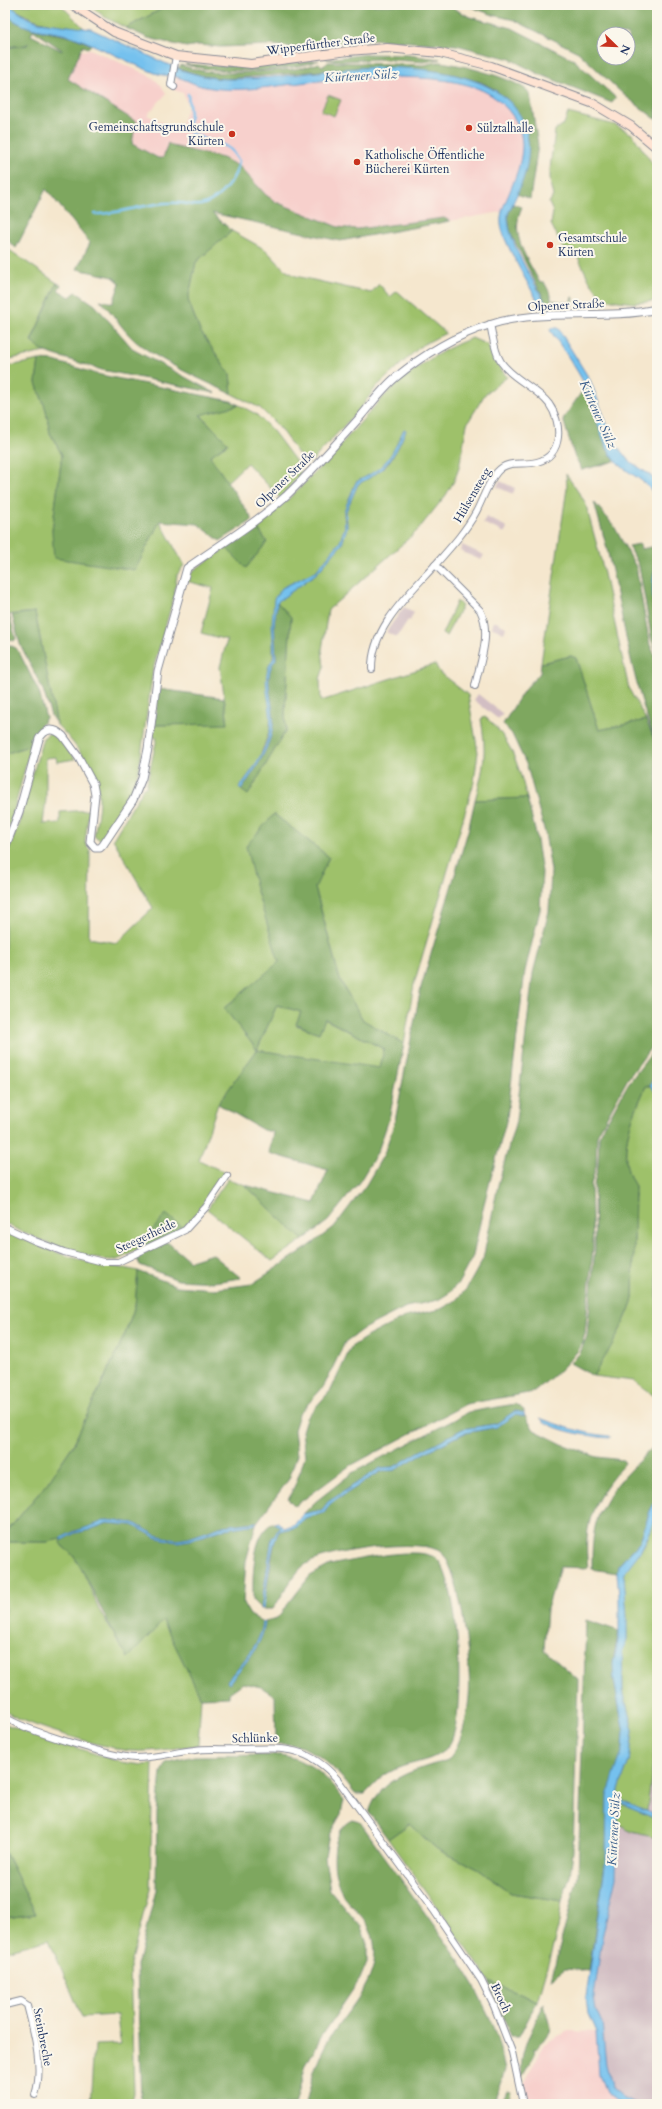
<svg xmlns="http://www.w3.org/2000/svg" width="662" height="2109" viewBox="0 0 662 2109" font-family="Cardo,serif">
<rect width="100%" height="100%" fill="#fbf7ec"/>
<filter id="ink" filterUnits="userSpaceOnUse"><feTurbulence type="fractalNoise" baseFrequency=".025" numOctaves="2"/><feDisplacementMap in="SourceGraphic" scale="8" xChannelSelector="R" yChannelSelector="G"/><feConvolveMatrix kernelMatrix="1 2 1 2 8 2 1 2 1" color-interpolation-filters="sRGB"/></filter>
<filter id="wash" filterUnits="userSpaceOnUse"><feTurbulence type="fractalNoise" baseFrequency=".012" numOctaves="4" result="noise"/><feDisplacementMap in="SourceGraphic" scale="16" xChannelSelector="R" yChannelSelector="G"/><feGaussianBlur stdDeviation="0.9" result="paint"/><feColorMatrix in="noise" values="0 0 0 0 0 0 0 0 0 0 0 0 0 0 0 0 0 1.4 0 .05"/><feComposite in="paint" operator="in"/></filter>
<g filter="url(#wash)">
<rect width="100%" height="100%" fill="#f5e7ce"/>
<g fill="#f7d0cc">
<path d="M90 49 152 77 161 85 166 94 147 115 179 130 188 106 183 93 174 90 176 77 201 86 230 89 257 88 369 76H402L447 81 479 88 498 99 513 116 519 129 522 140V153L518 172 501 212 450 221 444 218 357 229 338 227 284 206 168 143 162 159 133 146 134 132 138 123 68 79 81 51Z"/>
<path d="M569 2031 596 2032 599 2075 606 2092 621 2104H528L524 2084 540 2052 548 2041Z"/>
</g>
<g fill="#d2bec3">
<path d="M500 481 515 488 513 494 497 487Z"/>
<path d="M486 517 507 527 505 533 483 523Z"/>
<path d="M462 545 484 555 481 560 460 551Z"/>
<path d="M404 607 414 612 410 621 408 620 397 637 386 632Z"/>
<path d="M494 621 506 627 504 633 491 627Z"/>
<path d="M478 694 503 714 498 719 474 700Z"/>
<path d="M657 1730V1816L647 1811Z"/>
<path d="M616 1824 632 1832 657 1838V2104H637L623 2097 611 2087 606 2065 602 2023 596 2010 594 1997 602 1938 616 1877 618 1853Z"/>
</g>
<g fill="#9ec16b" stroke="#5c7864" fill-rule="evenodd">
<path d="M9 5H61L85 29C54 24 36 25 9 5Z"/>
<path d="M89 5H169L126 28 105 17Z"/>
<path d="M328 95 341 100 334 116 321 111Z"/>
<path d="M568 113 615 125 632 134 657 170V301L634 303 603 299 590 282 575 251 563 248 551 224 553 212 549 203 553 196C546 173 553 153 555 130L564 124Z"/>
<path d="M232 231 266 250 285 270 296 276 371 293 379 284 390 297 397 291 446 333 422 345 376 387 362 406 311 462H304L278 426 260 408 232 394 230 374 200 331 188 300 196 262Z"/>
<path d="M5 247 57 283 31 341 45 352 5 360Z"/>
<path d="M472 338 488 345 493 359 507 377 485 394 467 424 459 468 454 481 446 495 417 531 328 610 322 650 324 667 320 679 321 701 435 664 440 673 468 695 478 752 474 782 414 984 404 1044 363 1020 340 980 315 887 329 857 274 814 255 885 280 962 224 1008 257 1050 277 1005 301 1012 296 1025 319 1033 324 1019 384 1049 380 1069 257 1050 218 1104 199 1160 224 1172 225 1174 194 1217 183 1228 117 1260C83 1262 37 1238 5 1224V859L19 823 43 738 50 733 57 736 63 741 75 759 57 762 56 757 46 758V799L43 824 60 823V812L89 810 85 842 90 851 89 938 117 943 153 908 113 839 139 796H140L142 789 146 787 157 738 153 737 154 725 228 723 220 667 227 640 201 633 213 588 186 581 194 570 226 548 246 568 267 542 257 527C304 488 343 442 384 396 409 372 439 350 472 338ZM404 429 406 430C393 460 388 469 358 484L346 511 347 527 342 544 317 573 277 602 291 617 285 712 286 730 248 795 239 788 258 762 270 729 275 599 282 588 316 571 340 542 345 526 344 511 356 482 374 473 392 455Z"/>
<path d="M39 360 36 383 46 410 50 433 62 455 52 531 135 570 160 521 184 565 177 575 174 596 153 670 139 769 132 790 122 809 101 840 94 836C96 824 99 811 99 799 99 775 74 741 57 725L35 612 5 615V367Z"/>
<path d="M239 405 256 414 273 431 300 467 299 476 280 498 247 463 227 482 209 456 228 444 200 414Z"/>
<path d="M566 474 585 502 601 560 629 689 646 720 599 730 576 658 571 656 541 663 567 488Z"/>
<path d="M457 601 462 606 446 636 442 634Z"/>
<path d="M485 717C511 738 519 767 527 798L475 800C484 768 487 753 481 719Z"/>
<path d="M31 745 12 818 5 837V754Z"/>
<path d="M646 1086H651L657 1094V1398L634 1381 593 1376C609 1351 624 1326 633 1299L635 1186C614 1155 633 1116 646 1086Z"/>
<path d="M228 1179 245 1185 303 1240 272 1261 207 1209Z"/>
<path d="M5 1230C32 1243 60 1255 89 1262 106 1267 122 1267 138 1271L135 1306 125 1334 73 1445 48 1482 5 1534Z"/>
<path d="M657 1510V1730L647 1811 631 1806 618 1798 619 1789 629 1761 633 1731 623 1691 622 1652 627 1639 624 1576 628 1565 640 1552 647 1540Z"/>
<path d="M61 1538 62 1546C84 1561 90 1592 102 1615 110 1629 120 1643 128 1657L163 1620 201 1698 198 1745C176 1748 154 1752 131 1751 109 1749 21 1724 5 1711V1542H47Z"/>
<path d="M5 1724 120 1762 143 1765 153 1764 150 1889 130 1965 134 2093 131 2104H90L94 2045 120 2044 117 2015 82 2017 49 1940 5 1951V1918L36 1914 5 1852Z"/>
<path d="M618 1801 624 1805 657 1819V1838L632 1832 616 1824Z"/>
<path d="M409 1824 437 1849 478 1869 511 1893 562 1901 558 1928 537 2001 489 1981 473 1957 388 1839Z"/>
</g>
<g fill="#7ea75f" stroke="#4c6b5e" fill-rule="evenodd">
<path d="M169 5H447L470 17 512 28 574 60 616 98 612 103 539 74 510 59 456 45 368 39 297 48 272 45 220 47 199 45 186 47 148 38 126 28Z"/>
<path d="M466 5H657V120L624 95 578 52 514 20 493 15ZM604 34H628V58H604Z"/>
<path d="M5 13C23 31 47 31 71 37 78 38 84 42 91 45L88 48 83 46 68 79 138 123 134 132 132 144 158 158H163L168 143 172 146 223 158 240 167 266 195 276 202 338 227 357 229 444 218 450 221 340 241 212 213 232 231 196 262 188 300 200 331 230 374 232 394C204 381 157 360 134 340 122 329 112 312 100 300L113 303 120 283 113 277 77 269 90 243 46 189 16 248 5 238V48L27 45 28 43 27 45 5 47ZM33 30 62 50V51L31 35Z"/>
<path d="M368 54 408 55 440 59 424 62 378 59 341 61 326 59Z"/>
<path d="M319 60C291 72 214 75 185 64 231 68 274 65 319 60Z"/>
<path d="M328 62 424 65C429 64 434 62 439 62 456 63 523 80 530 94L538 145 530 199 517 194 525 172 528 140 508 100 494 89 481 82 443 73 406 69 357 68 226 79 202 76 178 68 181 65C210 76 239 73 270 71 287 70 303 69 319 63L322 66 325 65Z"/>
<path d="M513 204 522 207C509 235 527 258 540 283L544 282 551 295V300L570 303 572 297 574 298 573 304 569 308 542 309 539 304 546 303 510 232 508 214Z"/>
<path d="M57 283 61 285 58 290 70 297 76 292 95 305 134 350 215 393 102 370 45 352 31 342Z"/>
<path d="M39 360 54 361 101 375 231 401 239 405 200 415 228 443 210 456 253 520 220 541 198 524 160 521 135 570 54 558 52 531 62 455 50 433 46 410 36 383Z"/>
<path d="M585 387 607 449 615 461 582 470 574 455 563 419Z"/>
<path d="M594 502 614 526 636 567 650 645 657 660V744C632 685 624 620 609 558 605 539 599 521 594 502Z"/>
<path d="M257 527 267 542 246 568 226 548Z"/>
<path d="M640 544 641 549 657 546 653 591 657 652 652 641 639 566 629 546Z"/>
<path d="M277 602 291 617 285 712 286 730 248 795 241 790C254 771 267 753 272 730 278 708 259 678 276 659L274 624Z"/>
<path d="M35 612 57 725 51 716 43 690 20 644 12 615Z"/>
<path d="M5 615H9L16 639 14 641 5 638Z"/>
<path d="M5 643 16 648 20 654 39 692 46 718 37 731 31 745 5 754Z"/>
<path d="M571 656 576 658 599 730 646 720 657 746V1039L627 1080 597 1135 596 1166 591 1185 593 1248 585 1334 582 1343 578 1351 560 1370 534 1392 466 1404 348 1467 295 1506 288 1499 296 1483 305 1456 302 1431 306 1418 331 1390 351 1347 368 1336 405 1317 441 1309 455 1301 467 1288 483 1259 498 1185 516 1120 533 973 549 911 551 871 545 833 527 766 512 734 503 724 524 690 540 673 541 663Z"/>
<path d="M159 689 224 698 228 724 154 725Z"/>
<path d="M527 798 536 834 542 872 540 910 525 971 507 1118 484 1204 473 1256 459 1282 449 1293 438 1300 406 1307 363 1329 345 1342 324 1386 299 1414 294 1430 297 1455 289 1479 257 1522 223 1526 189 1538 177 1540 156 1535 134 1523 106 1520 89 1528 74 1531 62 1540 75 1533 89 1530 107 1523 133 1525 155 1537 177 1542 190 1540 224 1529 256 1524 246 1561 243 1603 250 1615 263 1622C261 1645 241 1663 227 1681L229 1683C244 1664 263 1646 265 1621L277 1618 310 1576 330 1565C352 1561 420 1544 437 1559 459 1578 467 1720 449 1745 436 1763 410 1761 392 1771 381 1776 373 1786 365 1794H355C335 1768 312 1741 276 1744L275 1696 261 1687 243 1683 229 1693V1697L201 1698 163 1621 128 1658C106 1625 95 1590 75 1558 71 1552 64 1549 60 1543L61 1539 47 1542H5V1534L48 1482 73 1445 125 1334 135 1306 138 1271 177 1286 214 1289 252 1284 308 1247 334 1227 366 1185 384 1154 395 1121 421 987 468 831 475 800Z"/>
<path d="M274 814 329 857 315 888 340 980 363 1020 404 1044 389 1119 378 1151 360 1181 328 1221 303 1240 245 1185 314 1203 328 1170 269 1153 273 1132 263 1130 218 1104 257 1050 224 1008 279 962 255 885 246 846ZM277 1005 301 1012 296 1024 319 1033 325 1019 384 1049 380 1068 257 1050Z"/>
<path d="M657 1046V1075L651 1081V1086H646C633 1116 614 1155 635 1186L633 1299C624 1326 609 1351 593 1376L570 1363 580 1353 587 1336 595 1248 594 1185 598 1166 599 1136 628 1084Z"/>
<path d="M166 1214 183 1228 134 1252Z"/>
<path d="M167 1242 190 1261 212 1254 241 1278 214 1282 178 1280 140 1265 136 1257Z"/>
<path d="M515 1404 524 1410V1413L515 1411 496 1424 463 1429 417 1453 394 1467 380 1468 328 1502 322 1510 303 1514 315 1502 352 1473 469 1412Z"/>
<path d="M516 1414 525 1416 534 1430 562 1444 597 1457 623 1460 625 1463C595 1497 582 1522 588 1568L560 1567 547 1609 544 1650 578 1680 573 1851 570 1876 562 1901 511 1893 478 1869 437 1849 409 1824 388 1839 369 1813C379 1777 416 1770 448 1760 462 1744 467 1718 469 1697 472 1669 461 1573 442 1553 425 1536 320 1551 302 1567 292 1577 281 1597 273 1609H263L275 1539 279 1531 297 1527 305 1518 324 1513 330 1504 381 1471 395 1470 418 1456 465 1433 497 1427Z"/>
<path d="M657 1443V1498L650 1511 640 1542 618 1566 617 1573 592 1569C592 1554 592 1538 596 1523 606 1490 633 1467 657 1443Z"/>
<path d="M274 1523 282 1528 272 1538 261 1609 253 1601C253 1581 251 1531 274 1523Z"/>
<path d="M586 1620 619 1631 614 1655V1680L624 1732 623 1749 607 1831 606 1859 589 1971 565 1969 551 1979 578 1877Z"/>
<path d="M282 1755C313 1762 325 1775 344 1800L341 1814 329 1835 325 1857 330 1890 361 1927 367 1944V1962L360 1979 320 2039 306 2065 295 2104H141L137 1966 156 1890 157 1813 161 1772 166 1763 194 1756Z"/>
<path d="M353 1820 360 1822 458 1959 475 1987 487 2012 497 2037 505 2070 493 2104H306C310 2083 316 2063 326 2044 344 2012 381 1982 374 1943 370 1918 354 1912 342 1893 334 1879 333 1861 335 1846 337 1835 342 1825 353 1820Z"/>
<path d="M5 1852 36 1914 5 1918Z"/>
<path d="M489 1981 537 2001 519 2036H511Z"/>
<path d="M544 2004 550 2027 549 2032 537 2049 534 2048 535 2054 522 2077C518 2051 533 2027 544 2004Z"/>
<path d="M507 2090 511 2091 508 2104H501Z"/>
</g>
<g fill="#74c1ee" stroke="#4878a6">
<path d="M5 5H9L26 17 39 22 91 29 169 65 178 67V69C194 74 211 79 228 79 271 80 315 71 358 68 419 65 537 70 528 158 526 178 516 196 508 214 507 242 533 279 546 304H539C530 286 502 241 501 224 500 213 504 205 508 196 519 169 531 141 512 115 492 88 466 83 434 79 391 75 351 78 308 82 274 86 235 94 201 86 193 84 185 79 177 77 170 75 162 76 155 73 127 62 101 47 74 37 49 29 25 33 5 13Z"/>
<path d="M551 328H558L590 380 614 442 628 460 650 475 657 483V504C653 479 624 475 612 456 598 436 596 409 586 387 576 367 562 348 550 330Z"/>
<path d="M404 429 406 430C393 459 387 469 358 484L346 511 347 527 342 544 317 573 277 602 274 624 276 659C259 678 278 708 272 731 267 753 254 771 241 790L239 788C252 771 266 752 270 729 274 706 257 677 274 658L272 624 274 599 282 588 316 571 340 542 345 526 344 511 356 482C386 467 390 459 404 429Z"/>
<path d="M657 564V627C654 608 649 582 657 564Z"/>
<path d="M657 1075V1094L650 1085Z"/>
<path d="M515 1411 524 1413 525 1416 516 1414 497 1427 464 1433 418 1456 395 1470 381 1471 330 1504 324 1513 305 1518 297 1527 279 1531C270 1546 267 1590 263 1609H261L272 1538 278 1530 281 1528 274 1523 278 1522 284 1528 295 1524 303 1514 322 1510 328 1502 380 1468 394 1467 417 1453 463 1429 496 1424Z"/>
<path d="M540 1418C563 1427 586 1434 610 1436V1438C593 1437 551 1431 540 1418Z"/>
<path d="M657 1498V1510L651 1530 640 1552 626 1570 624 1576 627 1617V1639L622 1652 623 1691 633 1731 629 1761 619 1789 618 1798C630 1807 644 1809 657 1816V1819L630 1808 618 1801 616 1877 602 1938 594 1997 596 2010 602 2023 606 2065 611 2087 623 2097 637 2104H621L606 2092 599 2075 596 2032 588 2014 586 1997 606 1859 607 1796 623 1749 624 1732 614 1680 613 1664 619 1636V1596L617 1573 618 1566 640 1542 650 1511Z"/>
<path d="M106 1520 134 1523 156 1535 177 1540 189 1538 223 1526 257 1522 256 1524 224 1529 190 1540 177 1542 155 1537 133 1525 107 1523 89 1530 75 1533 62 1540 61 1538C75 1530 91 1527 106 1520Z"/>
<path d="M265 1621C263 1646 244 1664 229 1683L227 1681C241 1663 261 1645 263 1622Z"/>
</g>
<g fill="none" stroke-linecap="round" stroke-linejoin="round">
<path stroke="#74c1ee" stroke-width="2.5" d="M95 214C123 214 151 201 180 203 189 203 195 208 204 204 220 199 237 178 239 161L231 150 225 146 194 135 189 132 188 128 190 114 188 94"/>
</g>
</g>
<g filter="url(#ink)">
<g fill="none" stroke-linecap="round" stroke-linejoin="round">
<defs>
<g id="minor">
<path d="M174 87 171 85 176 56"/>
<path d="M655 309 657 323"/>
<path d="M372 669C371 628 409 594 435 565"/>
<path d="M475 686C480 662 492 633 480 610L435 565C450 548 465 532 476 512 483 499 487 484 497 472 508 459 523 466 537 462 564 455 562 422 549 404 536 387 513 380 501 362 494 351 493 337 490 324"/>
<path d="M5 1227 35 1241 64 1252 103 1262H118L185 1230 206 1207 227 1176"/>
<path d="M5 1717C23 1730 113 1757 135 1758 156 1758 175 1752 195 1750 209 1748 224 1750 238 1749 280 1748 307 1744 338 1780L435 1912 481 1980 494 2006 512 2052 523 2104"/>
<path d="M5 2005 21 2001 27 2005C34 2032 44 2067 35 2095"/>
</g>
<path id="tertiary" d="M5 848 19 812 39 739C45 728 54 727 63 736L79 758 93 784 95 795 90 842 95 848H100L103 845 133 800 142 778 148 749 158 671 187 568C221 544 256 523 287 495 313 470 337 443 361 416 372 403 383 388 395 378 424 354 454 336 489 325 543 307 602 321 657 309"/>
<path id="secondary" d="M73 5 114 32 176 56 251 64 348 51 387 48 440 53 491 66 594 104 631 126 657 148"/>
</defs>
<use href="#minor" stroke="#888b96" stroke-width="8"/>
<use href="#tertiary" stroke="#888b96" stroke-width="9"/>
<use href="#secondary" stroke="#888b96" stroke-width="10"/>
<use href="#minor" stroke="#fff" stroke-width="6"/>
<use href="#tertiary" stroke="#fff" stroke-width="7"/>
<use href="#secondary" stroke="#fee3d2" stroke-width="8"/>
</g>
</g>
<g fill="#c8321e" stroke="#fbf7ec" stroke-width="1.5">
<circle cx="469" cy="128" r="4"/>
<circle cx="232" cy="134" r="4"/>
<circle cx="357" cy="162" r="4"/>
<circle cx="550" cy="245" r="4"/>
</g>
<g text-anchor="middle" stroke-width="4" stroke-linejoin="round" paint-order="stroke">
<g font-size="12" fill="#1b2f5e" stroke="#fbf7ec">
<text transform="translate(321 44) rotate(-7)" y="4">Wipperfürther Straße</text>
<text transform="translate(566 305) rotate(-3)" y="4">Olpener Straße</text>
<text transform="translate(285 479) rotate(-44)" y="4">Olpener Straße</text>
<text transform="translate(472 495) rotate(-60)" y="4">Hülsensteeg</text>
<text transform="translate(146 1236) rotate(-25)" y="4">Steegerheide</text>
<text transform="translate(255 1738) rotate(-1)" y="4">Schlünke</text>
<text transform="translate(501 1998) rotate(65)" y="4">Broch</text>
<text transform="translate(43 2037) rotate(79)" y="4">Steinbreche</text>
</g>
<g font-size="12" fill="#1b2f5e" stroke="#fbf7ec" text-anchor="start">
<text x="224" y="131" text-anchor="end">Gemeinschaftsgrundschule<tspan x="224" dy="14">Kürten</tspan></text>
<text x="477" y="132">Sülztalhalle</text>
<text x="365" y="159">Katholische Öffentliche<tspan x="365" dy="14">Bücherei Kürten</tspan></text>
<text x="558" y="242">Gesamtschule<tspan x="558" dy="14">Kürten</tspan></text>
</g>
<g font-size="13" font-style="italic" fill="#365b89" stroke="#fbf7ec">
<text transform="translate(361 75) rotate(-3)" y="5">Kürtener Sülz</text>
<text transform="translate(599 414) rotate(66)" y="5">Kürtener Sülz</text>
<text transform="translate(613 1829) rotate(-87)" y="5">Kürtener Sülz</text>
</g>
</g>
<rect width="662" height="2109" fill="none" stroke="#fbf7ec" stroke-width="20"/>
<g transform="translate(616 46) rotate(113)"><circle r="19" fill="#fbf7ec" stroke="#a1a7b3"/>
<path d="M0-3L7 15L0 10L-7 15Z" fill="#c8321e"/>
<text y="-6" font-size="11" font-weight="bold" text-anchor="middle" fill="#1b2f5e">N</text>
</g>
</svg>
